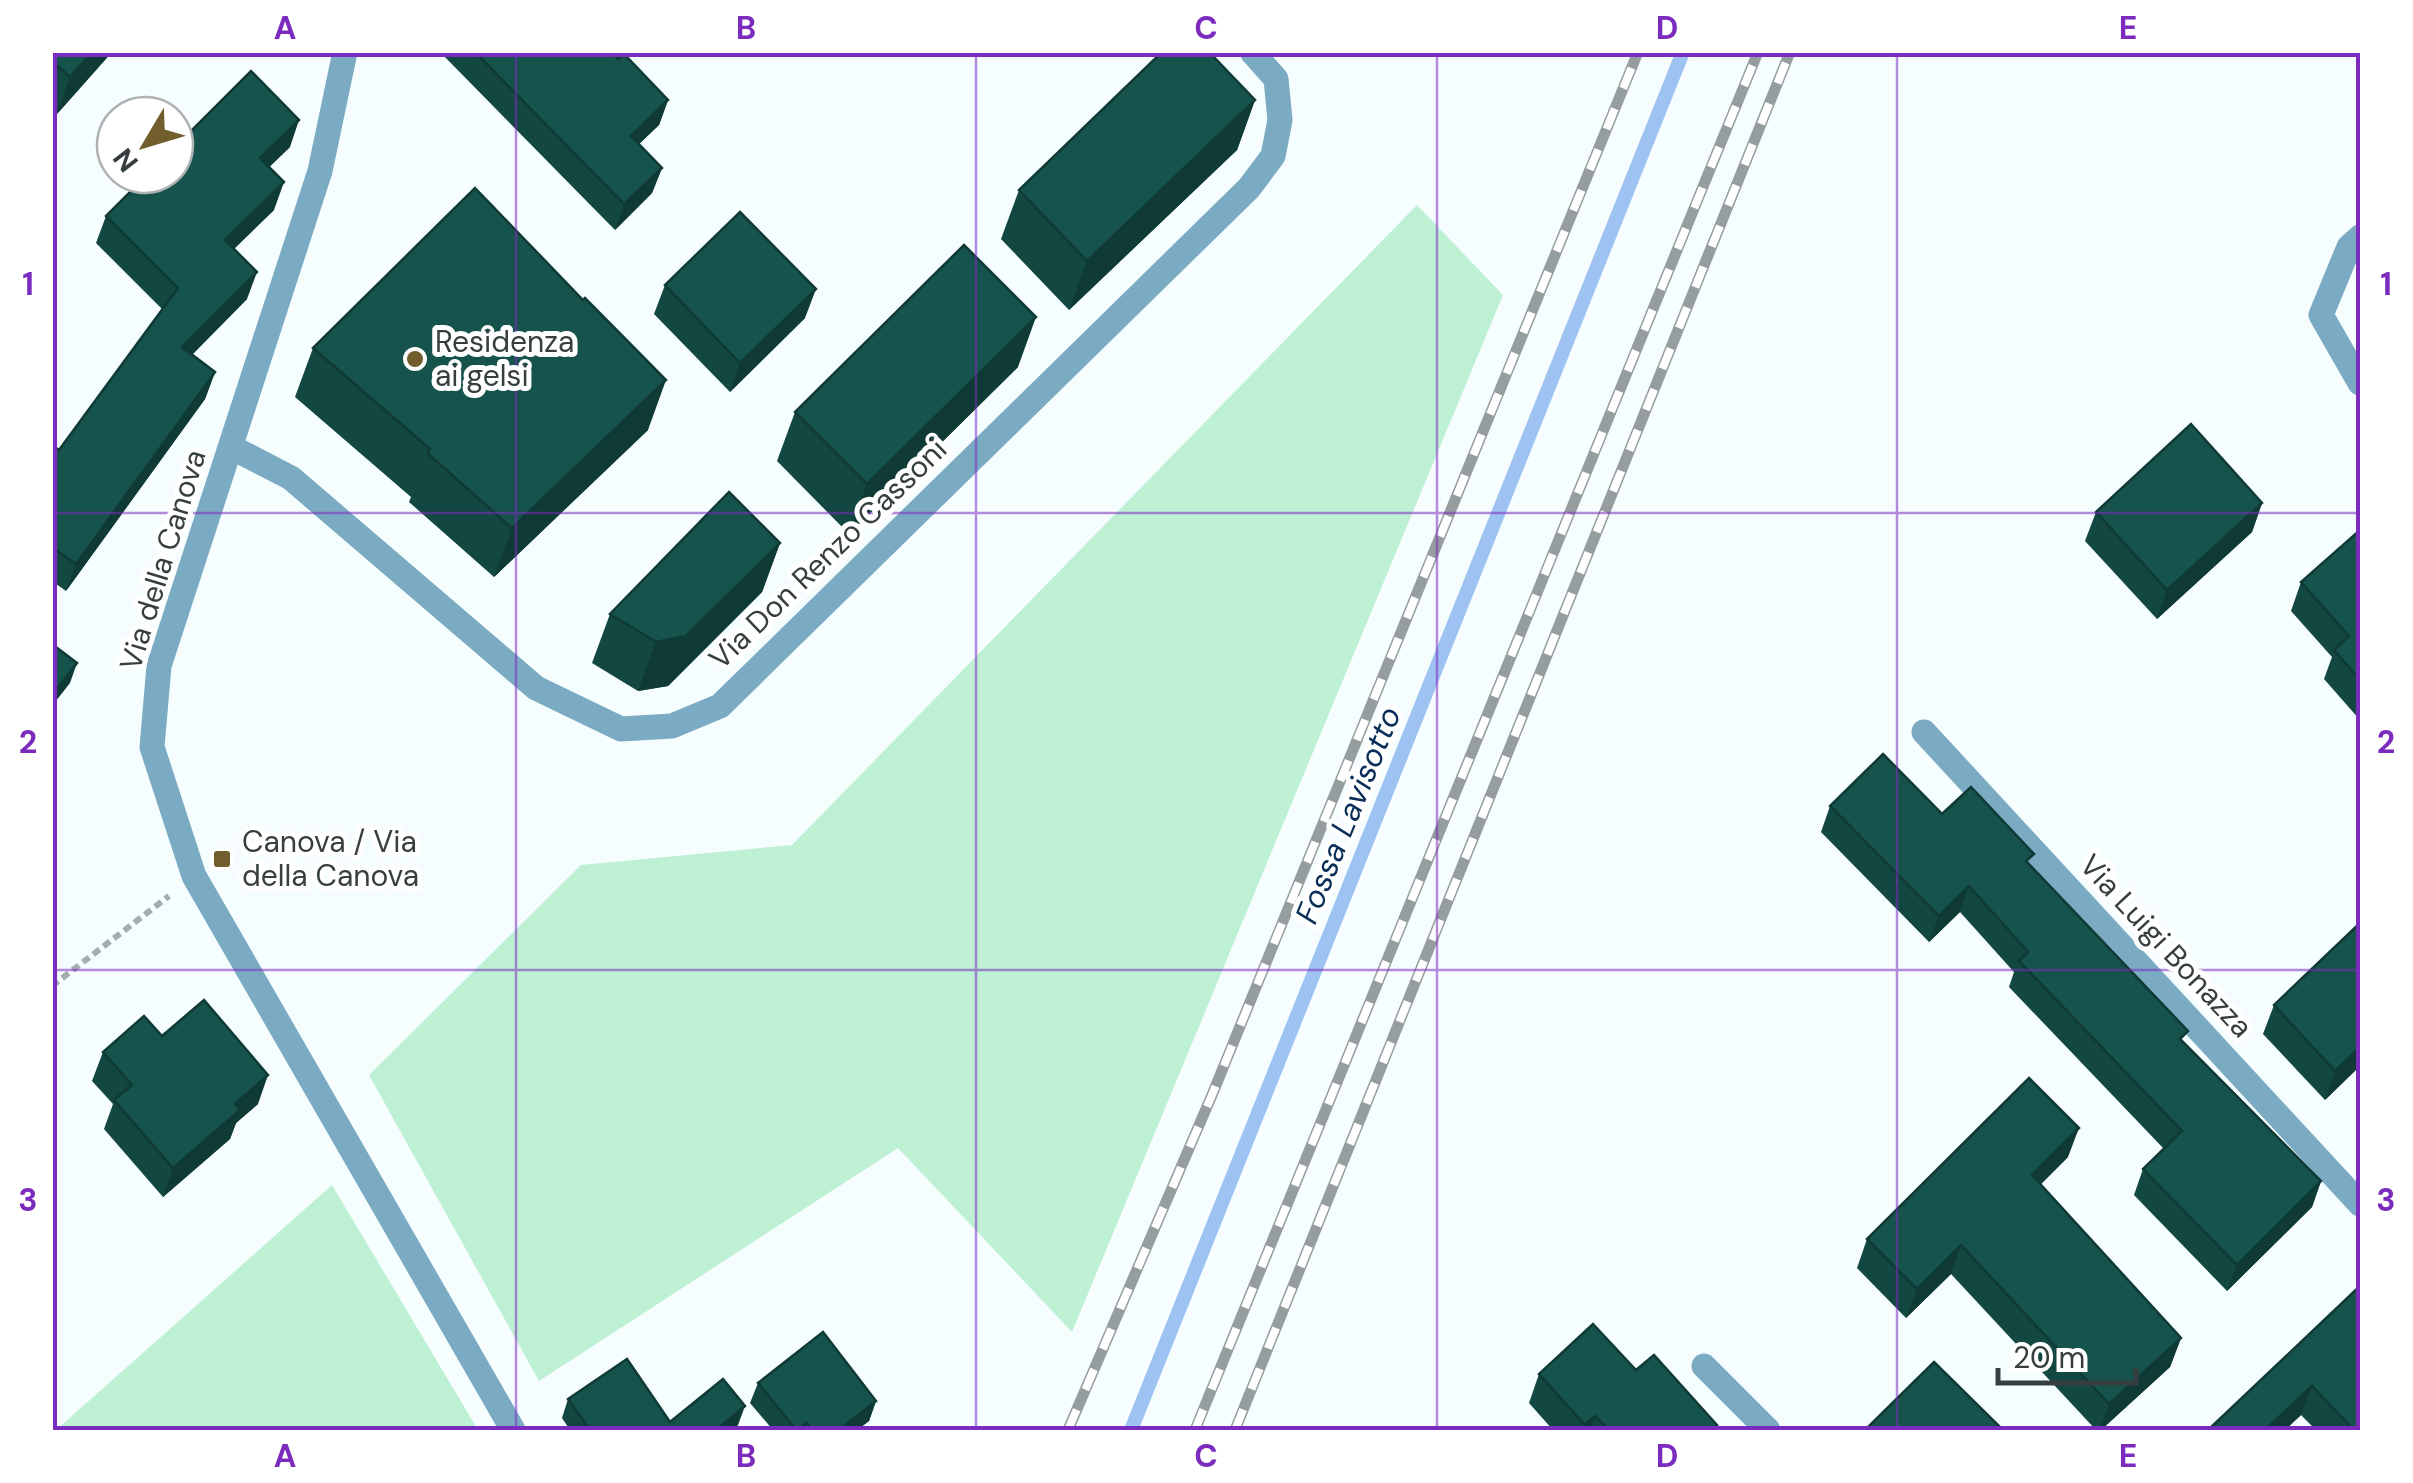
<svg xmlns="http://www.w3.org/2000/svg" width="2413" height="1483" viewBox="0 0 2413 1483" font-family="'DM Sans',sans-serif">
<rect width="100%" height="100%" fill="#f5fdfe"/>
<g fill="#bef1d3">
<path d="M1417 205 1503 295 1072 1332 898 1148 539 1381 369 1075 581 865 792 845Z"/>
<path d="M332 1185 478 1430H56Z"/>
</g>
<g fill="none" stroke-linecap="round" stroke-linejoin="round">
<path stroke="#9ec2f2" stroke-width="14" d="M1131 1430 1683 52"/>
<path stroke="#a4acad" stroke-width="6" stroke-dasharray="8 5" stroke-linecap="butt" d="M52 986 169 896"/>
<g stroke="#7babc3" stroke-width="25">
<path d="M345 52 320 171 159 666 152 747 194 876 513 1430"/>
<path d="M2360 237 2349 247 2321 315 2360 383"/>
<path d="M231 447 291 478 536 688 621 729 672 726 720 706 1249 188 1273 156 1280 120 1276 79 1252 52"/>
<path d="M1924 732 2360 1204"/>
<path d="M1704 1366 1768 1430"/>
</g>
<defs>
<g id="rail">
<path d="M1068 1430 1212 1095 1638 52"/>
<path d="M1195 1430 1758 52"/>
<path d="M1235 1430 1790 52"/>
</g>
</defs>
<use href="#rail" stroke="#959d9e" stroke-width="11"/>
<use href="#rail" stroke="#fff" stroke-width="8" stroke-dasharray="22" stroke-linecap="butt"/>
</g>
<g fill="#134741">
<path d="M52 52H112L57 114 52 110Z"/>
<path d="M440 52H612L668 100 659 125 639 144 662 168 652 193 615 230Z"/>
<path d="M1255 100 1237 150 1069 310 1001 239 1019 190Z"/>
<path d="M290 147 269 167 274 210 234 249 247 299 192 355 215 372 205 399 66 591 52 581V445L59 450 162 309 96 243 106 216Z"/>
<path d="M665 285 805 318 730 392 654 314Z"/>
<path d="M313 348 648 430 494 577 409 502 411 497 295 397Z"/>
<path d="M1018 367 849 534 777 461 795 412Z"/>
<path d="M2262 503 2252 532 2157 619 2085 541 2096 512Z"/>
<path d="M2360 530V720L2324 679 2332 657 2291 611 2301 582Z"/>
<path d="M780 543 762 592 668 686 638 691 592 663 610 614Z"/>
<path d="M1830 806 1942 814 2030 865 2184 1043 2321 1181 2312 1207 2227 1291 2134 1195 2143 1169 2164 1149 2009 987 2014 972 1960 912 1929 942 1821 832Z"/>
<path d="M2360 923V1066L2325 1100 2263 1034 2274 1005Z"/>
<path d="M162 1036 258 1104 236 1123 230 1139 163 1197 104 1129 113 1104 92 1081 103 1052Z"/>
<path d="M2068 1157 2040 1185 2181 1338 2170 1367 2101 1430H2096L1951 1274 1906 1318 1857 1268 1867 1239Z"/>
<path d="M2360 1286V1430H2316L2301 1415 2285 1430H2208Z"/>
<path d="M1636 1370 1717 1425 1715 1430H1553L1529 1403 1539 1374Z"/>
<path d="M758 1383 876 1401 869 1421 857 1430H773L750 1403Z"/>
<path d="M568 1399 670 1422 738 1425 732 1430H570L562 1418Z"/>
</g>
<g fill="#0f3a35">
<path d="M92 52H112L57 114 70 77Z"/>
<path d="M668 100 659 125 621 161 631 136Z"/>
<path d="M1255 100 1237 150 1069 310 1087 261Z"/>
<path d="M299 120 290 147 250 186 260 158Z"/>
<path d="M662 168 652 193 615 230 624 204Z"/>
<path d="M284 182 274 210 215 267 225 240Z"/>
<path d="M257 272 247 299 172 375 182 347Z"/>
<path d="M816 289 805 318 730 392 740 363Z"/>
<path d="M1036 317 1018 367 849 534 867 484Z"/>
<path d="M215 372 205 399 66 591 76 564Z"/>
<path d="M666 380 648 430 494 577 512 528Z"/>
<path d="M2262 503 2252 532 2157 619 2167 590Z"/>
<path d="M780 543 762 592 668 686 638 691 656 642Z"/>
<path d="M77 663 70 683 52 706V695Z"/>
<path d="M1969 886 1960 912 1929 942 1939 916Z"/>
<path d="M2360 1047V1066L2325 1100 2335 1071Z"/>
<path d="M268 1075 258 1104 236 1123 230 1139 163 1197 173 1168 235 1104Z"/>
<path d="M2079 1128 2068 1157 2021 1204 2032 1175Z"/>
<path d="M2321 1181 2312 1207 2227 1291 2237 1265Z"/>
<path d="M1961 1245 1951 1274 1906 1318 1917 1289Z"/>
<path d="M2181 1338 2170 1367 2101 1430H2099L2109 1404Z"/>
<path d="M2312 1386 2301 1415 2285 1430H2265Z"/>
<path d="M876 1401 869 1421 857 1430H839Z"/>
<path d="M745 1406 738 1425 732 1430H716Z"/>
<path d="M1595 1416 1590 1430H1583L1585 1425Z"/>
</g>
<g fill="#16534c" stroke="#0f3a35" stroke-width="2.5">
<path d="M52 52H92L70 77 52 61Z"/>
<path d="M475 52H612L618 59 624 54 668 100 631 136 662 168 624 204Z"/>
<path d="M1162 52H1209L1255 100 1087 261 1019 190Z"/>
<path d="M251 71 299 120 260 158 284 182 225 240 257 272 182 347 215 372 76 564 52 547V445L59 450 178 288 106 216 147 175H175V147Z"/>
<path d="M475 188 583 300 585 298 666 380 512 528 427 453 430 449 313 348Z"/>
<path d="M740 212 816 289 740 363 665 285Z"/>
<path d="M964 245 1036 317 867 484 795 412Z"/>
<path d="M2191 424 2262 503 2167 590 2096 512Z"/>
<path d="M729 492 780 543 686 636 656 642 610 614Z"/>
<path d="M2360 530V680L2334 650 2349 636 2301 582Z"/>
<path d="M52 644 77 663 52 695Z"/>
<path d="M1883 754 1942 814 1971 787 2034 854 2026 861 2188 1031 2180 1039 2321 1181 2237 1265 2143 1169 2182 1131 2019 961 2028 952 1969 886 1939 916 1830 806Z"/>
<path d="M2360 923V1047L2335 1071 2274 1005Z"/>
<path d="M204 1000 268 1075 235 1104 240 1110 173 1168 114 1100 132 1085 103 1052 144 1016 162 1036Z"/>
<path d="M2029 1078 2079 1128 2032 1175 2181 1338 2109 1404 1961 1245 1917 1289 1867 1239Z"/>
<path d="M2360 1286V1430H2354L2312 1386 2265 1430H2208Z"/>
<path d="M1593 1324 1636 1370 1654 1355 1717 1425 1711 1430H1609L1595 1416 1585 1425 1539 1374Z"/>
<path d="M823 1332 876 1401 839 1430H813L807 1423 796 1430 758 1383Z"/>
<path d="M627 1359 670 1422 723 1379 745 1406 716 1430H590L568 1399Z"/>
<path d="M1934 1362 2003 1430H1865Z"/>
</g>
<path fill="none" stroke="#7b2cbf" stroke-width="2.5" stroke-opacity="0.55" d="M516 52V1430M976 52V1430M1437 52V1430M1897 52V1430M52 513H2360M52 970H2360"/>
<g fill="#725e2c" stroke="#fff" stroke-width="4">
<circle cx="415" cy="359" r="10"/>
<rect x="212" y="849" width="20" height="20" rx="5"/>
</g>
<g text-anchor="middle" stroke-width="10" stroke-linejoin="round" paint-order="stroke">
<g font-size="30" fill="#363e3f" stroke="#fff" text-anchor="start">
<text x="435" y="352">Residenza<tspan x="435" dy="34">ai gelsi</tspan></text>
<text x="242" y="852">Canova / Via<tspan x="242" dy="34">della Canova</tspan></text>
</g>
<g font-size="30" fill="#363e3f" stroke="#fff">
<text transform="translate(828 554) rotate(-44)" y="10">Via Don Renzo Cassoni</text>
<text transform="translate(163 560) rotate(-73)" y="10">Via della Canova</text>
<text transform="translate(2166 946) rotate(47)" y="10">Via Luigi Bonazza</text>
</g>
<g font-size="32" font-style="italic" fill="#092e58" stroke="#fff">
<text transform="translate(1348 815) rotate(-68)" y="11">Fossa Lavisotto</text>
</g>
</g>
<rect width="2413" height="1483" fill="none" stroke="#ffffff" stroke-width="110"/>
<g transform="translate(145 145) rotate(232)"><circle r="48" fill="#ffffff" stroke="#afb2b2" stroke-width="2.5"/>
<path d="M0-8L18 38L0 25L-18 38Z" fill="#725e2c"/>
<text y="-15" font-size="28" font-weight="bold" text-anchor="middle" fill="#363e3f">N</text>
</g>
<path d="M1998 1368v15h138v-15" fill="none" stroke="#363e3f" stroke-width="5"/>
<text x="2013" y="1368" font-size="30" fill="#363e3f" stroke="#ffffff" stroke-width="8" paint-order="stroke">20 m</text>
<rect x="55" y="55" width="2303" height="1373" fill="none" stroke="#7b2cbf" stroke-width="4"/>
<g font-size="32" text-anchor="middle" font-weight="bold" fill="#7b2cbf">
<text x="285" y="39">A</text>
<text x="746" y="39">B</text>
<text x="1206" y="39">C</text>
<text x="1667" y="39">D</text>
<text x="2128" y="39">E</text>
<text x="28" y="295">1</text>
<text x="2386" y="295">1</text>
<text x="28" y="753">2</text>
<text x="2386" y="753">2</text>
<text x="28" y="1211">3</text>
<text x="2386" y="1211">3</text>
<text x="285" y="1467">A</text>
<text x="746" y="1467">B</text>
<text x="1206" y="1467">C</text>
<text x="1667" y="1467">D</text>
<text x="2128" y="1467">E</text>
</g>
</svg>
